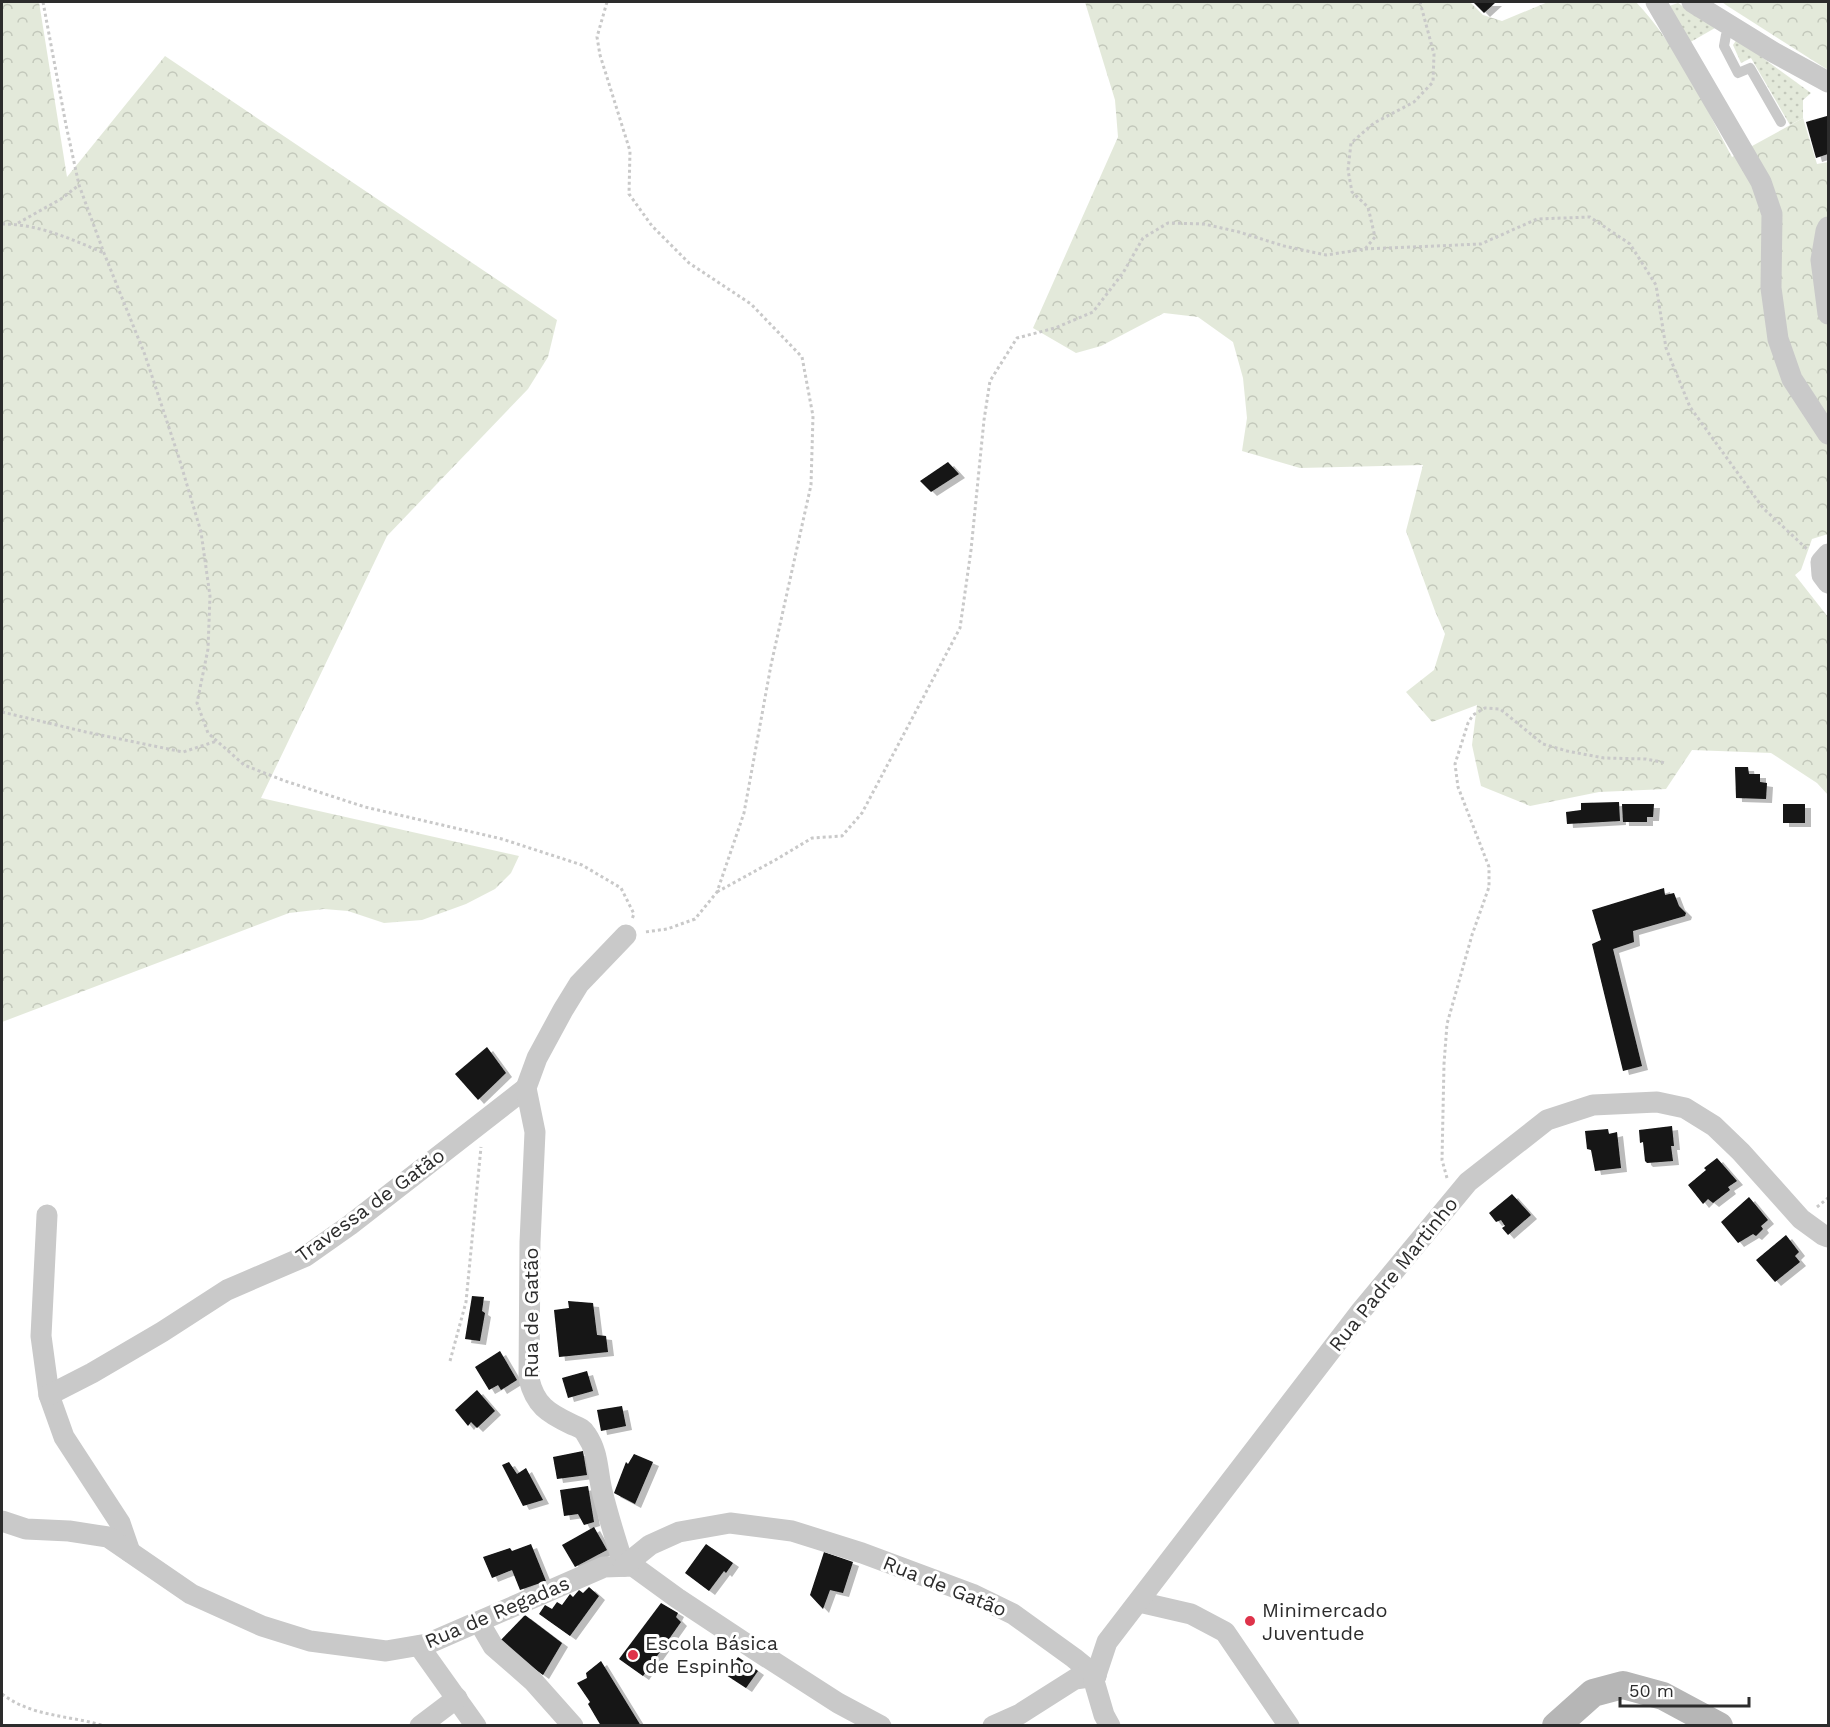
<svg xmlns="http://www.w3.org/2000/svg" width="1830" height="1727" viewBox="0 0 1830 1727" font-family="'Work Sans',sans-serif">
<defs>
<pattern id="forest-crowns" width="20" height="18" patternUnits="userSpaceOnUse" patternTransform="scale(1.5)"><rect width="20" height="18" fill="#e3e9da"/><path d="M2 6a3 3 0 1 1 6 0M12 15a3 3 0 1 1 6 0" fill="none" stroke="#c3c8bb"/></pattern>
<pattern id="garden-dots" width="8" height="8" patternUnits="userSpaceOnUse" patternTransform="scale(1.5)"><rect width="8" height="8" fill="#e3e9da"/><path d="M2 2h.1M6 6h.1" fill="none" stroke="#c3c8bb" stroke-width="1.8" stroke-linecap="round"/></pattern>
<filter id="shadow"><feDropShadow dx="6" dy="4" stdDeviation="0" flood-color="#0004"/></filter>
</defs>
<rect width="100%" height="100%" fill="#fff"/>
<g fill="url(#forest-crowns)">
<path d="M2 2H39L67 177 165 56 557 320 548 357 528 389 387 536 261 798 519 856 511 873 495 889 466 904 422 920 384 923 348 911 324 909 289 913 2 1022Z"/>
<path d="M1085 2H1470L1483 15 1502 21 1548 2H1636C1678 47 1703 102 1732 157L1803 118 1817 164 1828 162V534L1812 539 1801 570 1795 575 1828 617V795L1817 783 1771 753 1692 750 1666 789 1599 792 1530 806 1481 786 1472 745 1477 705 1432 722 1406 692 1434 670 1445 634 1435 611 1406 531 1423 465 1300 468 1242 451 1247 418 1243 378 1233 342 1198 317 1164 313 1101 346 1076 353 1033 328 1118 137 1115 100Z"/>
<path d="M1722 2H1828V70L1726 5Z"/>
</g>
<g fill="url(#garden-dots)">
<path d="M1678 3 1715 28 1687 44 1669 6Z"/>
<path d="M1737 39 1811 93 1803 100V118L1790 125 1751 58 1741 63 1733 45Z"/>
</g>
<g fill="#131313" filter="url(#shadow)">
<path d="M1473 2H1496L1484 13Z"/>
<path d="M1827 116 1828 122V154L1816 158 1806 122Z"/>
<path d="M948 462 959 474 931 492 920 481Z"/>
<path d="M1735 767H1748L1749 774H1760V782L1767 783 1766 799 1736 798Z"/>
<path d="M1619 802 1620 821 1567 824 1566 812 1581 810V803Z"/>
<path d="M1622 804H1654L1653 817H1647V822H1623Z"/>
<rect x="1783" y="804" width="22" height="19"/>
<path d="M1664 888 1665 895 1674 893 1679 906 1686 913 1685 916 1633 931 1634 942 1613 949 1642 1066 1623 1071 1592 944 1601 940 1592 910Z"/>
<path d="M487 1047 506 1073 478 1100 455 1074Z"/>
<path d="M1672 1126 1674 1146H1671L1673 1161 1647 1163 1645 1161 1643 1142 1640 1143 1639 1130Z"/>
<path d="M1608 1129 1609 1134 1617 1132 1621 1168 1595 1171 1591 1150 1587 1149 1585 1131Z"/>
<path d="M1717 1158 1737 1181 1728 1187 1730 1190 1713 1203 1708 1199 1703 1204 1688 1185 1706 1170 1704 1168Z"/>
<path d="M1512 1194 1531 1215 1508 1235 1502 1228 1505 1226 1501 1220 1496 1222 1489 1213Z"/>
<path d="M1749 1197 1768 1220 1761 1226 1763 1229 1756 1236 1753 1234 1738 1243 1721 1222Z"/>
<path d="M1786 1235 1799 1252 1795 1256 1800 1262 1775 1282 1756 1260Z"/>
<path d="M472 1296 484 1297 482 1311 485 1313 480 1341 465 1339Z"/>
<path d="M568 1301 593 1303 597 1335 606 1336 608 1352 559 1357 554 1310 569 1308Z"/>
<path d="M500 1351 517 1380 501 1390 498 1385 489 1390 475 1367Z"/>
<path d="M587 1371 593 1391 568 1398 562 1378Z"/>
<path d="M477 1390 495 1411 477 1428 471 1422 468 1426 455 1410Z"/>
<path d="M622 1406 626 1426 601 1431 597 1410Z"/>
<path d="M583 1451 587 1475 557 1479 553 1457Z"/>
<path d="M634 1454 653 1462 635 1504 614 1493 626 1462 628 1464Z"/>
<path d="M509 1462 517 1474 526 1468 543 1500 523 1506 502 1465Z"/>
<path d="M588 1486 594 1522 584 1525 578 1514 564 1516 560 1490Z"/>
<path d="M594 1527 607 1550 575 1567 562 1545Z"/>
<path d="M531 1544 546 1581 520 1590 512 1570 492 1578 483 1557 510 1548 512 1551Z"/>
<path d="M706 1544 733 1563 726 1573 724 1571 709 1591 685 1573Z"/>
<path d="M824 1552 853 1562 843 1593 830 1590 823 1609 810 1595Z"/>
<path d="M589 1587 599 1596 570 1636 539 1614 545 1605 552 1609 557 1602 562 1605 570 1594 573 1597 579 1590 583 1593Z"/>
<path d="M661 1603 678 1613 676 1617 681 1622 643 1676 619 1659Z"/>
<path d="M525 1615 562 1643 543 1675 498 1643Z"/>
<path d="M738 1657 758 1671 746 1688 726 1675Z"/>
<path d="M601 1661 641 1726H601L588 1704 590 1702 577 1683 587 1678 586 1673Z"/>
</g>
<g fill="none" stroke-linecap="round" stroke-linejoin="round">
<g stroke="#c9c9c9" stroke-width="3" stroke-dasharray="3 3" stroke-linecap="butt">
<path d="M43 2 66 125 79 185 104 253 145 355 179 458 201 532 210 596 208 649 197 703 208 733 244 765 285 781 365 807 502 839 582 865 621 888 634 914 632 919"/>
<path d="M607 2 597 37 600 55 630 151 629 194 652 226 689 263 751 304 802 357 813 416 811 485 771 665 744 813 717 892 695 919 667 929 645 932"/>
<path d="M18 223 61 199 79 185"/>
<path d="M2 224C39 224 71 239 104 253"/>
<path d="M1365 249 1481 244 1537 219 1590 217 1630 244 1656 285 1666 348 1690 407 1763 508 1808 550"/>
<path d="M2 712 86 732 183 752 217 741"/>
<path d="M717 892 777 859 812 838 842 836 862 813 960 628 971 550 984 420 990 381 1017 338 1055 328 1093 312 1123 273 1143 238 1168 223 1204 224 1239 232 1284 246 1326 255 1365 249 1375 237 1368 207 1352 192 1348 170 1351 143 1374 123 1414 102 1433 82 1434 54 1420 2"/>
<path d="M1447 1178 1442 1160 1444 1064 1447 1024 1472 935 1489 887V867L1458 787 1455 764 1468 723 1473 715 1485 708 1500 709 1543 744 1567 751 1604 758 1646 759 1666 763"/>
<path d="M1817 1207 1828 1198"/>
<path d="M450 1361 466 1302 481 1147"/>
<path d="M2 1694C32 1717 69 1715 105 1726"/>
</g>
<path stroke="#c9c9c9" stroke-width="10" d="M1733 28 1726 35 1724 46 1738 73 1750 68 1781 122"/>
<g stroke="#c9c9c9" stroke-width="21">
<path d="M1656 2 1761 182 1772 214 1771 288 1778 339 1792 379 1828 434"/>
<path d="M1692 2 1773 52 1828 82"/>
<path d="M1828 227 1826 231 1821 260 1828 314"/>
<path d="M1828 554 1821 562 1822 575 1828 583"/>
<path d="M47 1215 41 1336 49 1395 64 1437 120 1523 130 1552"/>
<path d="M49 1395 92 1373 162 1332 227 1290 306 1256 350 1225 526 1088"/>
<path d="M2 1521 26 1529 69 1531 108 1537 191 1594 262 1626 310 1641 386 1651 427 1644 604 1567 633 1566 677 1598 754 1649 838 1703 881 1726"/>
<path d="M624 1566C616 1541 608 1516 602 1491 597 1470 599 1453 586 1434 583 1428 577 1427 571 1424 548 1413 535 1405 529 1379L530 1242 535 1132 526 1088 537 1058 563 1010 579 984 626 935"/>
<path d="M624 1566 650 1545 679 1532 730 1523 792 1531 862 1553 972 1594 1013 1614 1074 1658 1096 1676"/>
<path d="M1139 1602 1191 1614 1225 1632 1289 1726"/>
<path d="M479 1622 493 1646 533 1681 573 1726"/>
<path d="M419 1646 476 1726"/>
<path d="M420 1726 457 1698"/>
<path d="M993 1726 1020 1714 1075 1679 1096 1676"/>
<path d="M1110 1726 1104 1715 1094 1681 1107 1642 1361 1311 1468 1182 1547 1120 1593 1105 1657 1102 1685 1108 1714 1126 1741 1152 1801 1219 1823 1235 1828 1237"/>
</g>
<path stroke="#b6b6b6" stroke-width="28" d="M1556 1726 1593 1693 1623 1685 1663 1696 1719 1726"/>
</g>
<g fill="#de334a" stroke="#fff" stroke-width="2">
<circle cx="1250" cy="1621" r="6"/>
<circle cx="633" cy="1655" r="6"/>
</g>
<g text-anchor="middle" stroke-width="6" stroke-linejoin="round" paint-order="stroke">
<g font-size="20" fill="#2c2c2c" stroke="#fff">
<text transform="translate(370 1205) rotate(-36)" y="7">Travessa de Gatão</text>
<text transform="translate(1393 1274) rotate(-51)" y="7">Rua Padre Martinho</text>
<text transform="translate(531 1313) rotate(-90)" y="7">Rua de Gatão</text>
<text transform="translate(945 1586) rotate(22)" y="7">Rua de Gatão</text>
<text transform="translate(497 1612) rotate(-23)" y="7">Rua de Regadas</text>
</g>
<g font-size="20" fill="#2c2c2c" stroke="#fff" text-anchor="start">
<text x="1262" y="1617">Minimercado<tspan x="1262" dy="23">Juventude</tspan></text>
<text x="645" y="1650">Escola Básica<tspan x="645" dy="23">de Espinho</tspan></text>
</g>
</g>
<rect width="1830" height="1727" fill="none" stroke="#2c2c2c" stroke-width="6"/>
<path d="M1620 1697v9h129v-9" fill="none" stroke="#2c2c2c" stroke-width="3"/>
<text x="1629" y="1697" font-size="18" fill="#2c2c2c" stroke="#ffffff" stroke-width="4.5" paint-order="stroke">50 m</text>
</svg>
